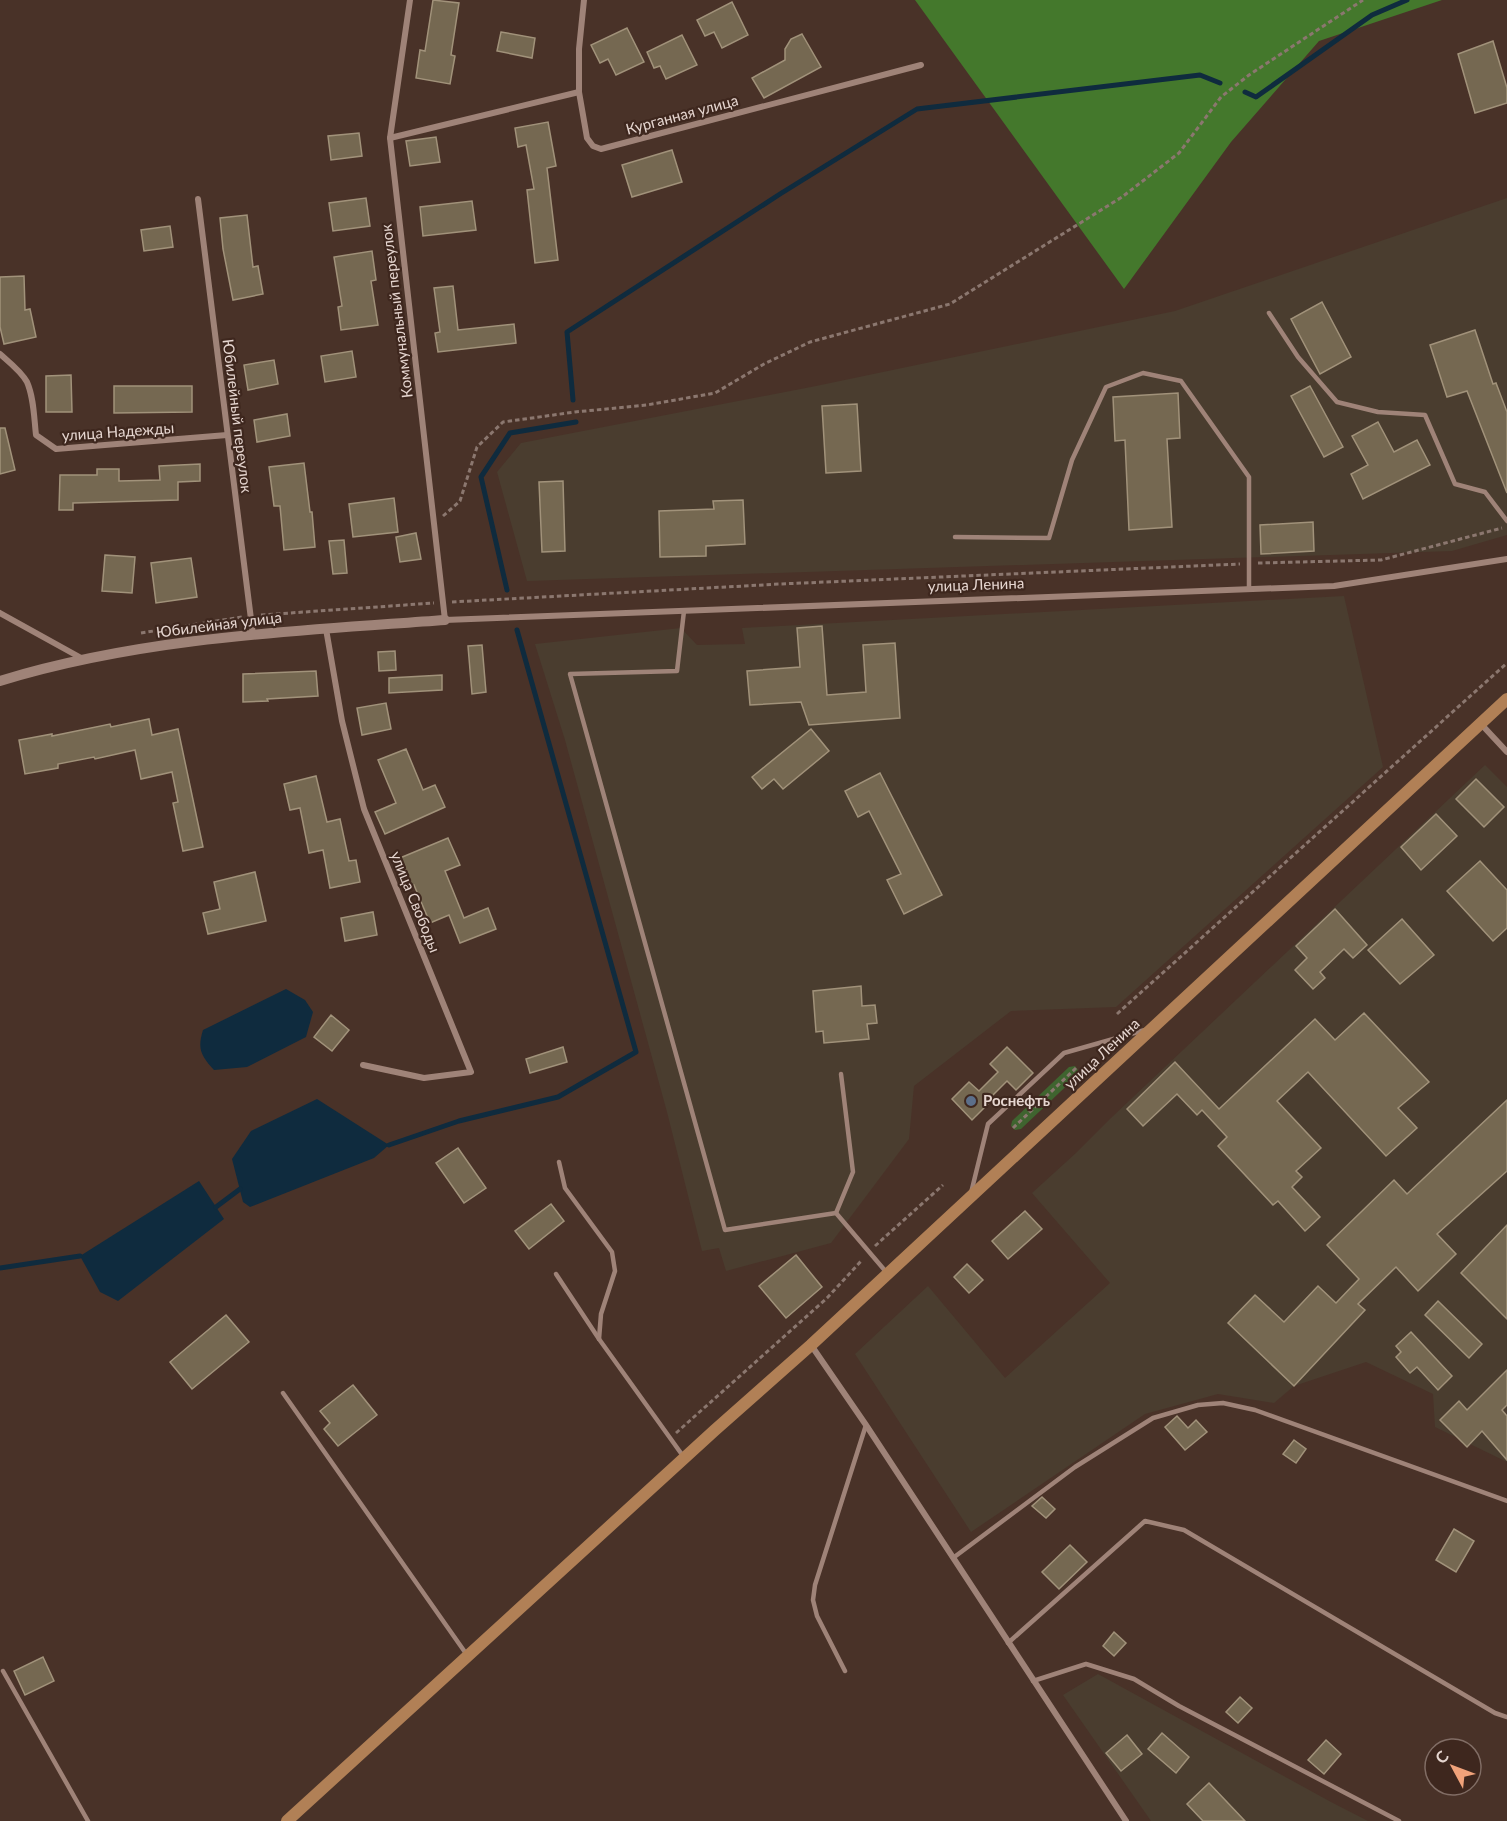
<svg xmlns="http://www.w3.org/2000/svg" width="1507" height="1821" viewBox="0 0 1507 1821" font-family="Lato,sans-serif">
<rect width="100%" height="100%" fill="#493228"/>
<g fill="#4a3d2f">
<path d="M1507 198V535L1452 551 527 581 497 472 521 443 816 386 1175 311Z"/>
<path d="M1344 596 1383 767 1116 1007 1011 1011 914 1086 909 1139 831 1243 726 1271 719 1248 702 1251 667 1112 565 740 535 644 681 628 697 645 745 644 742 628Z"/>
<path d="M1485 765 1507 787V1462L1435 1427 1433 1394 1366 1362 1294 1386 1274 1403 1218 1394 1145 1414 971 1532 855 1354 928 1286 1005 1378 1110 1283 1032 1193 1076 1153 1111 1118Z"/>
<path d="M1098 1674 1331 1802 1368 1821H1151L1063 1695Z"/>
</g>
<path fill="#3f642f" d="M1075 1066 1078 1070V1075L1021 1129 1015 1130 1011 1126 1012 1121 1069 1067Z"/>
<path fill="#44782c" d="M915 0H1442L1319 41 1231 142 1124 289Z"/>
<g fill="#0f2b3e">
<path d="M286 989 305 1000 313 1012 306 1037 247 1067 214 1070C201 1056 197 1049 203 1030Z"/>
<path d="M317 1099 389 1145 374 1158 250 1207 243 1202 232 1159 251 1131Z"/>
<path d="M199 1181 224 1219 118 1301 100 1292 80 1256Z"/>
</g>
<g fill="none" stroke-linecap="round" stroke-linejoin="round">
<g stroke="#0f2b3e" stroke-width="5">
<path d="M1245 92 1256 97 1372 15 1407 0"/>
<path d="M573 400 567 332 780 194 917 109 1200 75 1220 83"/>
<path d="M507 590 481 477 510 433 576 422"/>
<path d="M389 1145 459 1121 558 1097 636 1052 517 630"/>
<path d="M216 1207 240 1189"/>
<path d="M0 1268 80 1256"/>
</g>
</g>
<g fill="#756851" stroke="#a1927a" stroke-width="1.5">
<path d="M433 0 459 3 451 55 455 56 450 84 416 78 420 50 425 51Z"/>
<path d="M732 2 748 35 722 48 714 32 705 36 697 20Z"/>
<path d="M627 28 644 62 616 75 608 59 600 63 591 45Z"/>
<path d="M501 32 535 38 532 58 497 51Z"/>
<path d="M802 34 821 67 764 98 752 78 785 60V49L791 39Z"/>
<path d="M682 35 697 65 666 79 660 66 654 68 647 52Z"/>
<path d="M1493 41 1507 88V103L1475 113 1458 54Z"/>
<path d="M548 122 556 166 547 168 558 260 535 263 527 190 534 189 526 145 518 147 515 128Z"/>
<path d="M359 133 362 156 331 160 328 136Z"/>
<path d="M436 137 440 162 410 166 406 141Z"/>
<path d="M672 150 682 182 632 197 622 165Z"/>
<path d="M366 198 370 226 333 231 329 203Z"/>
<path d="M472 201 476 230 423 236 420 207Z"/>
<path d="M247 215 253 267 258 266 263 294 233 300 223 249 220 218Z"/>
<path d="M170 226 173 247 144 251 141 230Z"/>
<path d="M372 251 376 280 371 281 378 325 341 330 338 307 342 306 334 257Z"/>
<path d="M24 276 25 310 30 309 36 337 4 344 0 327V277Z"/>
<path d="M453 286 458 330 514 324 516 343 438 352 435 333 440 332 434 288Z"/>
<path d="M1322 302 1351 357 1320 374 1291 319Z"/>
<path d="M1475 330 1493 384 1496 383 1507 412V493L1467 391 1447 397 1430 345Z"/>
<path d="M352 351 356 377 325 382 321 356Z"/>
<path d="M274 360 278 384 248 390 244 365Z"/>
<path d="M71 375 72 412H46V376Z"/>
<path d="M114 386H192V412L114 413Z"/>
<path d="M1310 386 1343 447 1324 457 1291 396Z"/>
<path d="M1178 393 1180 438 1167 439 1172 527 1129 530 1125 440 1115 441 1113 397Z"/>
<path d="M857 404 861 471 826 473 822 406Z"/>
<path d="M287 414 290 436 257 442 254 420Z"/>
<path d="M1378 422 1394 452 1417 440 1430 465 1363 499 1351 474 1368 465 1352 436Z"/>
<path d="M0 428H5L15 470 0 474Z"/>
<path d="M304 463 310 512H312L315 547 284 550 280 506H274L269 467Z"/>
<path d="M200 464V481L178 482V500L73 503V510H59L60 475H97V469H119V481L160 480 159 466Z"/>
<path d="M563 481 565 551 542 552 539 482Z"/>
<path d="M394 498 398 532 353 537 349 504Z"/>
<path d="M743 500 745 544 706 546V556L660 557 659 511 714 509 713 501Z"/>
<path d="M1313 522 1314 551 1261 554 1260 525Z"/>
<path d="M416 533 421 559 400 562 396 537Z"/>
<path d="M344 540 347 573 333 574 329 541Z"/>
<path d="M105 555 135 557 132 593 102 591Z"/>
<path d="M191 558 197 597 156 603 151 563Z"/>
<path d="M822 626 827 695 866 692 863 645 895 643 900 718 809 725 801 702 750 705 747 671 800 667 797 628Z"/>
<path d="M482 645 486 692 472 694 468 646Z"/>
<path d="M395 651 396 670 379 671 378 652Z"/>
<path d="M316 671 318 696 267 699 268 701 243 702V674Z"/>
<path d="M442 675V690L389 693V678Z"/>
<path d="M386 703 391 729 362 735 357 708Z"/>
<path d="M149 719 152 735 178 729 203 847 183 851 173 803 178 802 172 772 141 779 135 750 95 759 94 757 58 764V768L25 774 19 740 52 734V736L110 724 111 727Z"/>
<path d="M811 729 829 751 783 789 774 779 762 789 752 777Z"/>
<path d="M406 749 423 790 435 785 445 807 385 834 375 812 396 803 378 760Z"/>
<path d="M880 773 942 895 904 914 887 880 901 874 869 811 858 817 845 791Z"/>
<path d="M316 776 327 822 340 819 349 861 356 860 360 882 330 888 323 850 309 853 300 808 290 810 284 784Z"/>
<path d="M1476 779 1504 807 1484 827 1456 799Z"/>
<path d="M1436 814 1457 836 1421 870 1401 847Z"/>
<path d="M448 838 460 865 445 871 464 918 488 908 496 929 460 943 449 915 430 923 414 885 412 886 400 858Z"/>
<path d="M1480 861 1507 890V928L1493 941 1447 891Z"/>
<path d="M255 872 266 921 208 934 203 913 220 909 214 882Z"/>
<path d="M1335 909 1367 945 1353 958 1344 949 1320 972 1325 978 1313 989 1295 970 1307 958 1296 946Z"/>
<path d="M373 912 377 935 345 941 341 918Z"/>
<path d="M1402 919 1434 955 1400 984 1368 950Z"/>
<path d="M861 986 862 1006 875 1005 877 1023 867 1024 869 1039 824 1043 823 1031 816 1032 813 991Z"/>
<path d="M1364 1013 1429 1082 1398 1108 1417 1128 1386 1156 1308 1072 1277 1101 1321 1148 1296 1171 1302 1177 1292 1187 1320 1217 1305 1231 1278 1201 1273 1205 1218 1146 1227 1137 1202 1110 1197 1115 1177 1094 1143 1126 1127 1109 1175 1062 1219 1109 1315 1019 1335 1040Z"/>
<path d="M331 1015 349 1030 332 1051 314 1037Z"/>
<path d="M563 1047 567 1062 530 1073 526 1059Z"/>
<path d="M1007 1047 1033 1073 1016 1090 1007 1081 988 1100 990 1102 972 1120 952 1099 969 1082 979 1091 998 1072 990 1064Z"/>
<path d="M1507 1100V1171L1437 1234 1456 1254 1418 1291 1396 1267 1358 1304 1365 1310 1294 1386 1228 1323 1255 1295 1284 1322 1318 1286 1336 1303 1359 1279 1327 1245 1394 1180 1407 1194Z"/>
<path d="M458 1148 486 1188 464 1203 436 1163Z"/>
<path d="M551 1204 564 1221 529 1249 515 1231Z"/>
<path d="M1025 1211 1042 1229 1008 1259 992 1241Z"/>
<path d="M1507 1225V1319L1461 1273Z"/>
<path d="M796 1255 822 1287 786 1318 759 1286Z"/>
<path d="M967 1264 983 1280 969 1293 954 1277Z"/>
<path d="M1438 1301 1482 1344 1469 1358 1425 1315Z"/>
<path d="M226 1315 249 1342 192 1389 170 1362Z"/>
<path d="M1411 1332 1452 1376 1438 1390 1417 1367 1410 1373 1396 1357 1401 1352 1396 1346Z"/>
<path d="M1507 1370V1405L1502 1410 1507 1416V1460L1482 1431 1467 1447 1440 1420 1459 1401 1467 1410Z"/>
<path d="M353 1385 377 1415 338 1446 324 1429 330 1423 320 1411Z"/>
<path d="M1177 1416 1188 1428 1196 1420 1207 1432 1185 1450 1165 1427Z"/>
<path d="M1294 1440 1306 1449 1296 1463 1283 1454Z"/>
<path d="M1042 1497 1055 1509 1046 1518 1032 1506Z"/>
<path d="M1454 1529 1474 1541 1456 1572 1436 1560Z"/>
<path d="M1070 1545 1087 1562 1059 1589 1042 1572Z"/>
<path d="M1114 1632 1126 1643 1114 1656 1103 1646Z"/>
<path d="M43 1657 54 1681 25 1695 14 1671Z"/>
<path d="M1240 1697 1252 1708 1238 1723 1226 1712Z"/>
<path d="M1162 1733 1189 1757 1176 1773 1148 1749Z"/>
<path d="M1127 1735 1142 1754 1121 1771 1106 1753Z"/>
<path d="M1326 1740 1341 1754 1324 1774 1308 1760Z"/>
<path d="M1209 1783 1245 1821H1203L1187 1804Z"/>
</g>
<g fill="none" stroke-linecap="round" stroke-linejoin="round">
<g stroke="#8b776f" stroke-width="3" stroke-dasharray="4.5 3" stroke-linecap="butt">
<path d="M443 516 460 501 477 447 503 422 575 412 647 405 715 393 764 364 810 342 950 304 1122 197 1179 153 1221 97 1249 75 1363 0"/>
<path d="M1258 563 1381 560 1502 528"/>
<path d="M452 602 780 584 1240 564"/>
<path d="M261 615 434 603"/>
<path d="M141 633 242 617"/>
<path d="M1117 1014 1507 663"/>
<path d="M1013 1128 1076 1068"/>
<path d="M875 1246 943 1185"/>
<path d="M676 1433 827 1298 862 1260"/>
</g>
<g stroke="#9f8378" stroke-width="4.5">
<path d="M1269 313 1298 357 1337 402 1378 412 1425 415 1455 484 1485 492 1507 521"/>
<path d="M955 537 1049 538 1072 460 1106 387 1143 373 1181 381 1249 477V589"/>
<path d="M684 611 677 671 570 674 725 1230 836 1213 887 1273"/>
<path d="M559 1162 565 1188 612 1252 615 1271 601 1314 599 1339"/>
<path d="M971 1193 988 1124 1064 1053 1145 1030"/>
<path d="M836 1213 853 1172 841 1074"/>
<path d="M556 1274 599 1339 683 1456"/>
<path d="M283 1393 467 1655"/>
<path d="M953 1558 1075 1467 1153 1418 1198 1405 1223 1403 1255 1410 1507 1501"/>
<path d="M1008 1643 1145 1521 1184 1530 1495 1713 1507 1717"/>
<path d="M3 1671 88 1821"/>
<path d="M845 1671 817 1616 813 1600 815 1585 866 1425"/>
<path d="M1033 1681 1086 1664 1134 1679 1179 1706 1399 1821"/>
</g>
<g stroke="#9f8378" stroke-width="6">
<path d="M410 0 390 138 445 620 1334 586 1507 559"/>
<path d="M584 0 579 49V92L587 138 593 146 601 149 921 65"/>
<path d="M390 138 579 92"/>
<path d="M198 199 253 635"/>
<path d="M0 354C9 362 21 371 27 382 34 398 34 418 36 435L56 449 227 435"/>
<path d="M0 613 83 659"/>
<path d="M326 629 342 721 364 809 471 1072 424 1078 363 1065"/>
<path d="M1481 724 1507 752"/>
<path d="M811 1345 866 1425 1126 1821"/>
</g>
<path stroke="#9f8378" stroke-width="10" d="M0 681C143 637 296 631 445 620"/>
<path stroke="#b18056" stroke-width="12" d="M287 1821 715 1430 811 1345 1507 699"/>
</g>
<circle fill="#5c6f8a" stroke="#3e271e" stroke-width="2" cx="971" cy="1101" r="6"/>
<g text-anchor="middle" stroke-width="4.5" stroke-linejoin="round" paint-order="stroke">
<g font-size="15" fill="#e6d6d0" stroke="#3e271e">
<text transform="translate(682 115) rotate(-15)" y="5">Курганная улица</text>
<text transform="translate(397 311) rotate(-97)" y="5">Коммунальный переулок</text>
<text transform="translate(237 416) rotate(83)" y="5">Юбилейный переулок</text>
<text transform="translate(118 432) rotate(-4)" y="5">улица Надежды</text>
<text transform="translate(976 585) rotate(-2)" y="5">улица Ленина</text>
<text transform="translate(219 625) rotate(-7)" y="5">Юбилейная улица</text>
<text transform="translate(415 902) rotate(68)" y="5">улица Свободы</text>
<text transform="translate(1102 1054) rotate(-43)" y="5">улица Ленина</text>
</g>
<g font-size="15" font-weight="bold" fill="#e6d6d0" stroke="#3e271e" text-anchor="start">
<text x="983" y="1106">Роснефть</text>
</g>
</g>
<g transform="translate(1453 1767) rotate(311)"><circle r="28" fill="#3e271e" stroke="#816d65" stroke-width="1.5"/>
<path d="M0-4.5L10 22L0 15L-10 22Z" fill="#f0a27a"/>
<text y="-9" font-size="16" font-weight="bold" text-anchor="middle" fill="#e6d6d0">С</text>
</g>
</svg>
